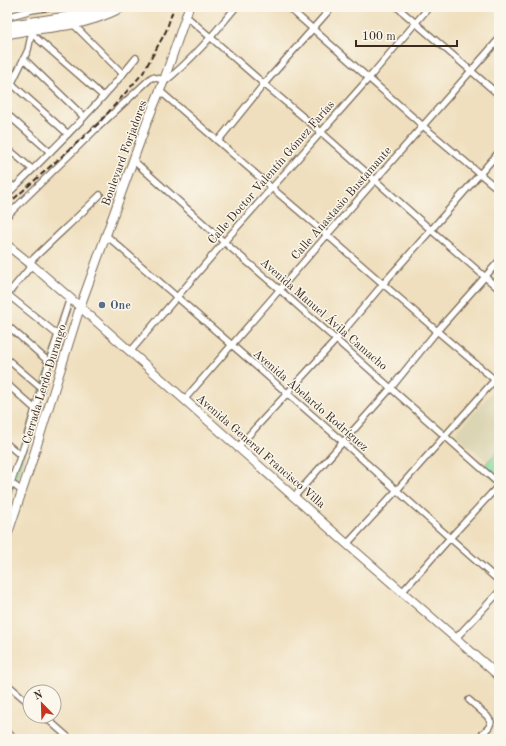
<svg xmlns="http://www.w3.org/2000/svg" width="506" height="746" viewBox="0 0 506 746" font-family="'Old Standard TT',serif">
<rect width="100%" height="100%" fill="#fbf7ec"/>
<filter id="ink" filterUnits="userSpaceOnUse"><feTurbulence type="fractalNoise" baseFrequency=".025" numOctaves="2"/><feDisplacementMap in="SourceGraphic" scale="8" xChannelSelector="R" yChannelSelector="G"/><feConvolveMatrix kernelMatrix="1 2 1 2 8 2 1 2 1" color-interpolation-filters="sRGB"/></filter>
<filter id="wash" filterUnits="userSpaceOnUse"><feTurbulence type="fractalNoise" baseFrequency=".012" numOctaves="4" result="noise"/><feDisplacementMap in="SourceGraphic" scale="16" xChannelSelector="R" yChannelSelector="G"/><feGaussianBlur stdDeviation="0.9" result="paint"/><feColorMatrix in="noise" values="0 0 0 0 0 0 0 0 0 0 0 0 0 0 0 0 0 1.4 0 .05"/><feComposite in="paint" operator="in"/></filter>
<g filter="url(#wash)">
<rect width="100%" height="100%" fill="#efdfbe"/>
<path fill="#dcd5b4" d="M498 386 499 387V450L488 462 455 434Z"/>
<g fill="#84dca1" stroke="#608360">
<path d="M67 310 70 312 7 506V492Z"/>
<path d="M499 450V484L482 468Z"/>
</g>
</g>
<g filter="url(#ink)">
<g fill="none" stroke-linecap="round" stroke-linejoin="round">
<defs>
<g id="street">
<path d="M288 7 423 126 499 190"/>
<path d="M397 7 499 95"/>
<path d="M186 16 264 84 321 132 431 230 499 289"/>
<path d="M7 17 32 10 51 7"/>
<path d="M73 24 123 74"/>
<path d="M32 34 103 96"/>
<path d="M24 59 84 117"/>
<path d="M11 83 68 134"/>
<path d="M163 83C191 61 214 34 236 7"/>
<path d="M160 91 272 188 327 235 437 331 495 380"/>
<path d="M7 93 28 50 32 31"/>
<path d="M7 114 50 152"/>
<path d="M218 141 264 84 332 7"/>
<path d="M7 148 32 169"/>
<path d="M134 161 224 242 280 290 499 484"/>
<path d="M7 181 14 187"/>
<path d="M7 195C51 151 97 107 136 58"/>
<path d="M7 216 95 130 152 77 164 80"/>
<path d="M107 236 343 442 450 538 499 581"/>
<path d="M29 263C52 240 77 218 100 195"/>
<path d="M7 294 58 335"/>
<path d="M7 295 32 265"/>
<path d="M7 325 49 362"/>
<path d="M130 352 224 242 369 78 429 7"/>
<path d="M7 359 41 388"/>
<path d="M7 384 35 409"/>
<path d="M184 400 327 235 499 39"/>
<path d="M7 444 20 455"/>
<path d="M238 447 336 340 383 284 431 230 499 152"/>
<path d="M7 480 22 491"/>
<path d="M7 494 26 440 49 362 70 298"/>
<path d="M294 497 391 388 437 331 499 261"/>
<path d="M347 544 397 490 499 375"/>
<path d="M403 591 450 538 499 485"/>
<path d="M456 638 499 592"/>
<path d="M7 684 30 704"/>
<path d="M469 700 487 716 491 722 489 727 478 739"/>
<path d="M44 716 70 739"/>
<path d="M7 732 15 739"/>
<path d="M483 733 490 739"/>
</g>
<g id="secondary">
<path d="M7 245 32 265 70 298 347 544 499 676"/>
<path d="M7 536 31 464 80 307 147 122 163 83 189 7"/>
</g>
<g id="primary">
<path d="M7 26C39 20 72 19 103 7"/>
<path d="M7 34C28 29 50 28 72 24 90 21 106 15 122 7"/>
</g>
</defs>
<use href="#street" stroke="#7a6956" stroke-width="8"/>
<use href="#secondary" stroke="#7a6956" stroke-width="10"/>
<use href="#primary" stroke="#7a6956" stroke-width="11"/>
<use href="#street" stroke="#fff" stroke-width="5.5"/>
<use href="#secondary" stroke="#fff" stroke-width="8"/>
<use href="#primary" stroke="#fff" stroke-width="9"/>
<path stroke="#3b2a1e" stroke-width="2" stroke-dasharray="6 3" stroke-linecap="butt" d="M7 205 98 124 143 73 166 31 174 7"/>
</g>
</g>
<circle fill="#5c6f8a" stroke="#fbf7ec" stroke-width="1.5" cx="102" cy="305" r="4"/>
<g text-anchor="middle" stroke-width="3" stroke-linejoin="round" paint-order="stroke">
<g font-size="12" fill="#3b2a1e" stroke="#fbf7ec">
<text transform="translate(124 153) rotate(-70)" y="4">Boulevard Forjadores</text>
<text transform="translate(271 172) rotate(-49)" y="4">Calle Doctor Valentín Gómez Farías</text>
<text transform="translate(341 203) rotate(-49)" y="4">Calle Anastasio Bustamante</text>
<text transform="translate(324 314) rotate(41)" y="4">Avenida Manuel Ávila Camacho</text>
<text transform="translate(44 384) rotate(-73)" y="4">Cerrada Lerdo Durango</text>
<text transform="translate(311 400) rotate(41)" y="4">Avenida Abelardo Rodríguez</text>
<text transform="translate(261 451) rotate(41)" y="4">Avenida General Francisco Villa</text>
</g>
<g font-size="12" font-weight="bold" fill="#4e5e75" stroke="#fbf7ec" text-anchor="start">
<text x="110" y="309">One</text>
</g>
</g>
<rect width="506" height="746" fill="none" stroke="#fbf7ec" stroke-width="24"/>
<g transform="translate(42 704) rotate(337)"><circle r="19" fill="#fbf7ec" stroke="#aea59a"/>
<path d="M0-3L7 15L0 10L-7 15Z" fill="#c8321e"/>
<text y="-6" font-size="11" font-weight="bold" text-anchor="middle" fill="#3b2a1e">N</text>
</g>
<path d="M356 40v6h101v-6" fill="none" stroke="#3b2a1e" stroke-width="2"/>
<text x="362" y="40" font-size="12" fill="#3b2a1e" stroke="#fbf7ec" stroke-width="3" paint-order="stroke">100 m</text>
</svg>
